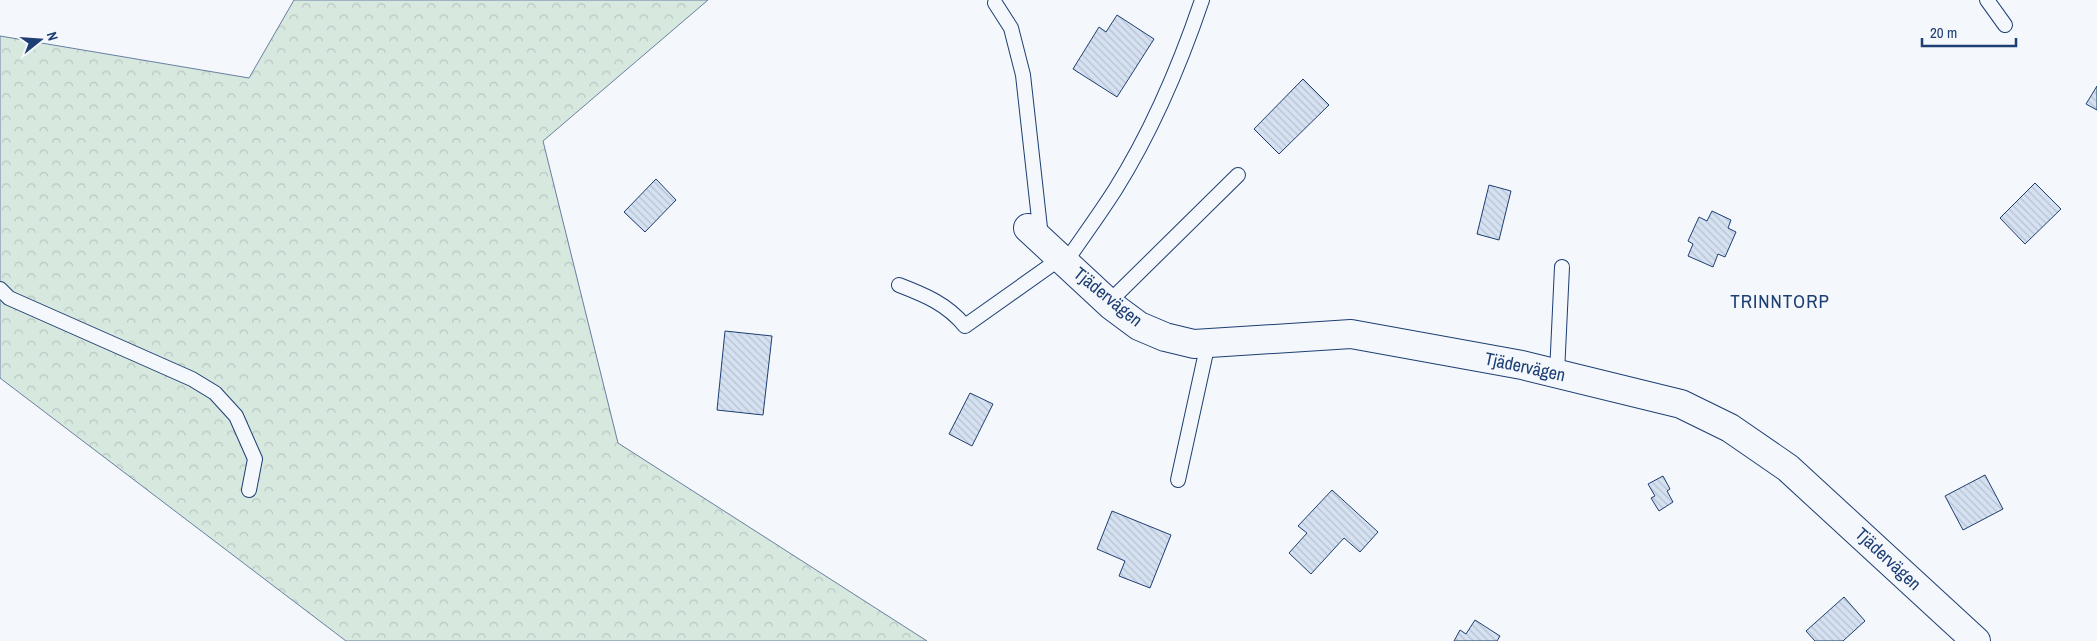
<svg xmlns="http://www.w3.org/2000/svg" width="2097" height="641" viewBox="0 0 2097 641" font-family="'Archivo Narrow',sans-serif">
<defs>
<pattern id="forest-crowns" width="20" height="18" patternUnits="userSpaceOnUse" patternTransform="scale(1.25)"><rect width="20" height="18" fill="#d7e8df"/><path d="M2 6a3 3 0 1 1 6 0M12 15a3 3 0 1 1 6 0" fill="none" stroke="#b8c8c3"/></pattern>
<pattern id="building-back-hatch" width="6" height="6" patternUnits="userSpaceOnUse" patternTransform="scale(1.25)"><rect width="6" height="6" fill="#d5e0f0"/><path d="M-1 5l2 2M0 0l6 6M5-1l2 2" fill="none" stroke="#b6c1d1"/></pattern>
</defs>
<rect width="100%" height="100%" fill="#f4f7fb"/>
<path fill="url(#forest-crowns)" stroke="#687fa3" d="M294 0H708L543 141 618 443 927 641H346L0 378V36L249 78Z"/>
<g fill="url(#building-back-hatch)" stroke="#1d3f73">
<path d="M1117 15 1154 39 1117 97 1073 69 1099 27 1106 32Z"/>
<path d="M1303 79 1329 105 1279 154 1254 129Z"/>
<path d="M2097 86V110L2086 104Z"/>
<path d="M656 179 676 200 645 232 624 212Z"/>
<path d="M2035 183 2061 209 2025 244 2000 218Z"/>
<path d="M1489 185 1511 191 1499 240 1477 234Z"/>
<path d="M1712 211 1731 220 1728 228 1736 232 1725 257 1718 254 1713 267 1688 256 1693 244 1688 241 1699 217 1707 221Z"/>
<path d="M725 331 772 336 763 415 717 410Z"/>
<path d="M970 393 993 404 972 446 949 434Z"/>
<path d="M1985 475 2003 509 1963 530 1945 496Z"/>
<path d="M1663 476 1670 489 1667 491 1673 502 1659 511 1651 498 1655 496 1648 484Z"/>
<path d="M1332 490 1378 532 1360 552 1344 538 1311 574 1289 553 1307 533 1298 526Z"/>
<path d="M1112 511 1171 535 1150 588 1119 576 1125 561 1097 549Z"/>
<path d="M1844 597 1865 621 1843 641H1815L1806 631Z"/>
<path d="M1475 620 1500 636 1497 641H1454L1460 630 1466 634Z"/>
</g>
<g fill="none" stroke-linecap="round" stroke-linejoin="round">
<defs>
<g id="service">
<path d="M1987 0 2005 25"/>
<path d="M995 3 1011 28 1023 75 1041 237"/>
<path d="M1065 263C1082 238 1099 215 1115 190 1152 131 1180 65 1202 0"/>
<path d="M899 285C925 295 947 304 965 326L1061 258"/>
<path d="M0 289 9 298 192 379 215 393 236 416 255 459 249 490"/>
<path d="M1109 302 1238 175"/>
<path d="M1557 373 1562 267"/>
<path d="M1178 480 1208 343"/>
</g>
<path id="minor" d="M1028 228 1112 306 1139 326 1165 337 1194 344 1351 334 1522 365 1681 404 1730 428 1788 468 1976 641"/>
</defs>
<use href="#service" stroke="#1d3f73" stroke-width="16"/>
<use href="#minor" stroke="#1d3f73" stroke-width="30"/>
<use href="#service" stroke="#f4f7fb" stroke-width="14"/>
<use href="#minor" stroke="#f4f7fb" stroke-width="28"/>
</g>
<g text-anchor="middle" stroke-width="4" stroke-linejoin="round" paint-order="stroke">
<g font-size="18" fill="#1d3f73" stroke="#f4f7fb">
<text transform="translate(1108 297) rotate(39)" y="6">Tjädervägen</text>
<text transform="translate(1525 367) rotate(12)" y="6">Tjädervägen</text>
<text transform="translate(1888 559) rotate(43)" y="6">Tjädervägen</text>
</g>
<g font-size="19" letter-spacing="1" fill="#1d3f73" stroke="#f4f7fb">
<text x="1780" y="308">TRINNTORP</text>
</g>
</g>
<g transform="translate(40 40) rotate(73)" stroke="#f4f7fb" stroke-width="4" paint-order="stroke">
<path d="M0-4L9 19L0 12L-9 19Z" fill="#1d3f73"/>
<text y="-8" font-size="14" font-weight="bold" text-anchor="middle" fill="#1d3f73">N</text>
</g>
<path d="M1922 38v8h94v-8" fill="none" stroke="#1d3f73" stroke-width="2.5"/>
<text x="1930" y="38" font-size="15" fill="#1d3f73" stroke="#f4f7fb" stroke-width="4" paint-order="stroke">20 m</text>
</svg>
